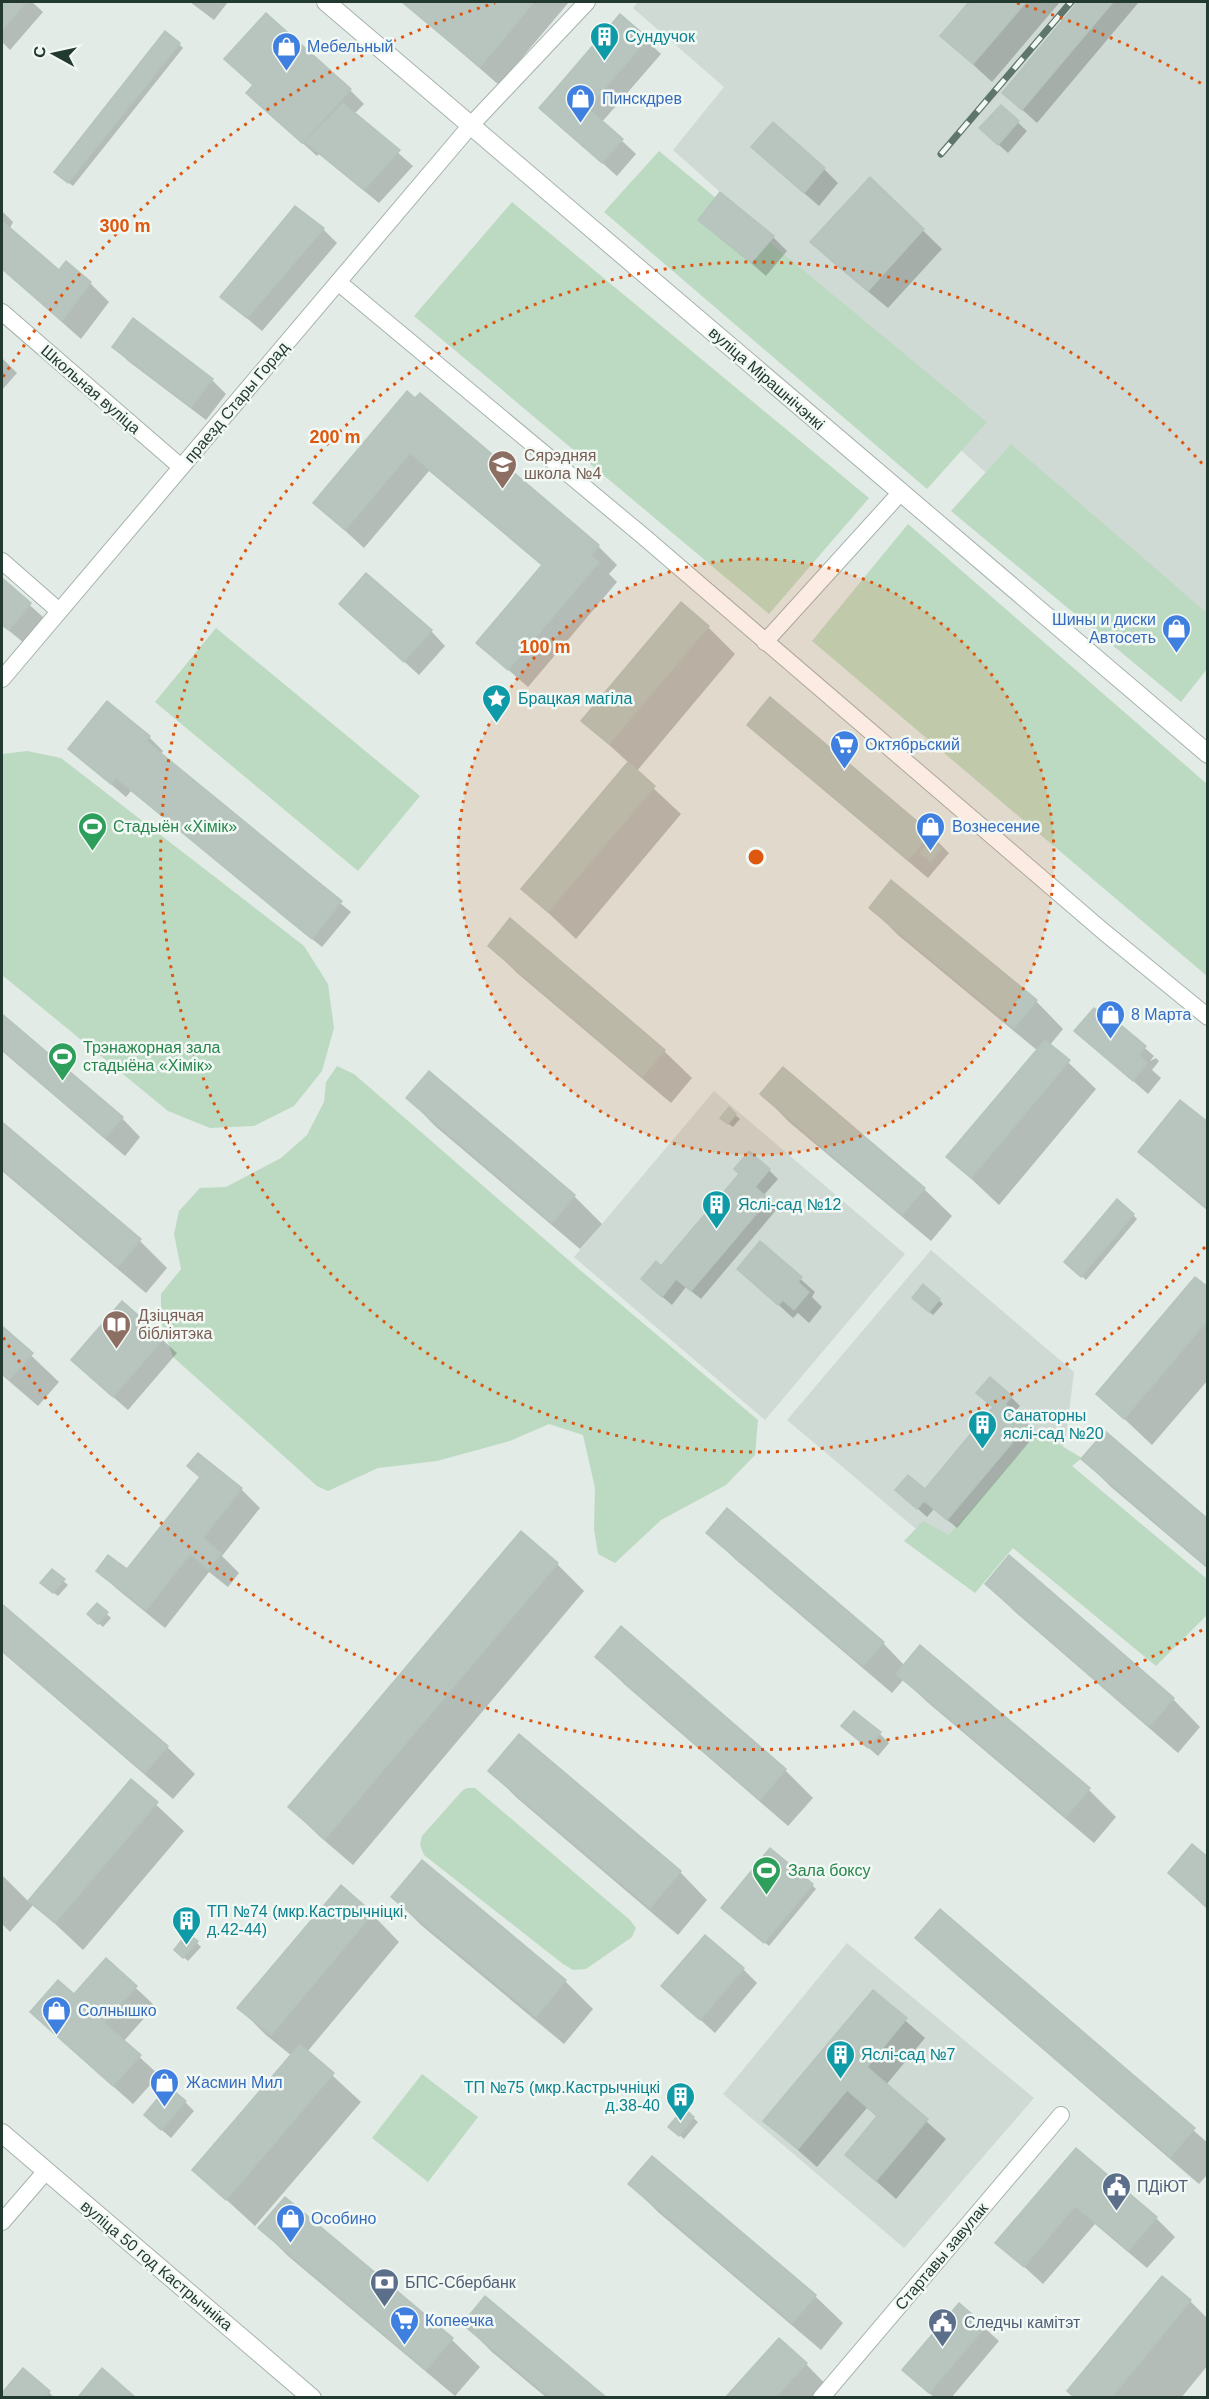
<svg xmlns="http://www.w3.org/2000/svg" width="1209" height="2399" viewBox="0 0 1209 2399" font-family="Helvetica,sans-serif">
<rect width="100%" height="100%" fill="#e2ebe6"/>
<g fill="#d0dad4">
<path d="M638 2H1207V670L751 263 698 220 720 192 673 150 724 87 633 8Z"/>
<path d="M714 1091 905 1254 765 1420 574 1257Z"/>
<path d="M931 1250 1074 1372 1065 1444 961 1567 787 1420Z"/>
<path d="M847 1943 1034 2098 904 2248 723 2094Z"/>
</g>
<g fill="#bcdac1">
<path d="M659 151 987 422 927 489 604 212Z"/>
<path d="M512 202 869 498 769 614 414 316Z"/>
<path d="M1011 444 1207 613V669L1181 702 951 511Z"/>
<path d="M908 524 1207 784V976L812 641Z"/>
<path d="M216 628 420 796 358 871 155 702Z"/>
<path d="M27 751 61 758 304 946 328 984 334 1028 322 1071 294 1106 254 1126 210 1128 168 1111 2 975V754Z"/>
<path d="M337 1066 354 1074 580 1270 758 1420 755 1455 726 1485 661 1520 615 1563 598 1554 594 1529 595 1488 583 1435 549 1424 510 1441 437 1461 378 1468 328 1491 317 1486 173 1357 161 1322V1294L181 1269 174 1234 179 1211 200 1188 226 1187 281 1158 307 1135 324 1102 326 1082Z"/>
<path d="M1038 1432 1082 1458 1072 1466 1207 1579V1615L1156 1666 1013 1548 975 1593 904 1541 923 1521 949 1535Z"/>
<path d="M467 1788H475L630 1920 636 1928 632 1937 586 1969 573 1970 563 1964 424 1855 420 1845 422 1836 462 1791Z"/>
<path d="M422 2074 478 2117 428 2182 372 2138Z"/>
</g>
<g fill="#0003">
<path d="M2 2H32L43 12 10 50 2 42Z"/>
<path d="M190 2H228L214 20Z"/>
<path d="M403 2H569L499 85Z"/>
<path d="M971 2H1060L992 82 942 36Z"/>
<path d="M1080 2H1139L1037 123 1004 93Z"/>
<path d="M621 16 661 54 602 122 636 154 617 176 541 108Z"/>
<path d="M179 44 183 48 73 186 60 176Z"/>
<path d="M350 90 364 104 354 114 413 166 379 203 319 154 317 156 262 107Z"/>
<path d="M1001 107 1027 131 1008 153 990 137Z"/>
<path d="M767 161 824 169 838 183 819 206Z"/>
<path d="M870 179 942 249 888 308 831 261 813 242Z"/>
<path d="M2 211 13 222 9 230 60 272 90 283 109 302 81 339 2 269Z"/>
<path d="M700 219 773 237 787 251 766 276Z"/>
<path d="M323 229 337 243 262 331 222 297Z"/>
<path d="M114 347 212 380 226 394 206 420 128 361Z"/>
<path d="M2 358 17 373 2 390Z"/>
<path d="M408 393 598 546 617 565 609 574 617 582 528 687 478 643 543 566 429 471 364 548 315 503Z"/>
<path d="M2 580 44 618 24 643 2 625Z"/>
<path d="M341 604 431 631 445 646 419 675Z"/>
<path d="M708 627 735 654 636 772 681 814 576 939 523 889 629 763 583 721Z"/>
<path d="M770 699 930 834 949 853 928 878 768 743 749 724Z"/>
<path d="M149 737 163 751 160 755 351 912 322 947 131 791 126 797 70 749Z"/>
<path d="M871 908 1036 1001 1063 1029 1050 1045 1096 1089 999 1205 948 1157 1038 1051 898 935Z"/>
<path d="M490 946 664 1051 692 1078 671 1103 517 973Z"/>
<path d="M2 1016 122 1118 140 1137 125 1156 2 1051Z"/>
<path d="M1110 1018 1154 1056 1150 1061 1156 1058 1159 1061 1152 1070 1161 1078 1148 1094 1076 1031 1107 1021Z"/>
<path d="M429 1073 574 1196 602 1224 580 1249 435 1126 408 1098Z"/>
<path d="M762 1094 924 1189 952 1216 931 1241 789 1122Z"/>
<path d="M729 1110 740 1119 733 1127 726 1122Z"/>
<path d="M2 1124 140 1241 167 1268 146 1293 2 1171Z"/>
<path d="M1208 1124V1211L1159 1170 1140 1151Z"/>
<path d="M769 1170 778 1179 763 1196 777 1209 701 1299 686 1287 672 1305 652 1288 661 1268Z"/>
<path d="M1133 1215 1137 1219 1086 1280 1070 1266Z"/>
<path d="M760 1243 815 1292 812 1297 822 1307 809 1323 798 1313 793 1318 739 1269Z"/>
<path d="M1208 1289V1380L1152 1445 1098 1394Z"/>
<path d="M939 1300 943 1304 933 1315 918 1302Z"/>
<path d="M122 1303 177 1353 128 1410 87 1374Z"/>
<path d="M2 1328 59 1382 38 1406 2 1375Z"/>
<path d="M978 1393 1011 1397 1020 1406 1013 1414 1036 1434 957 1528 934 1509 927 1517 897 1490 925 1491 994 1408Z"/>
<path d="M1083 1459 1208 1521V1569L1111 1487Z"/>
<path d="M189 1466 241 1489 260 1508 222 1556 239 1573 228 1587 209 1572 165 1628 117 1589 98 1571H127L201 1478Z"/>
<path d="M708 1533 883 1643 905 1666 1089 1790 1116 1817 1094 1843 926 1701 904 1679 892 1693 736 1560Z"/>
<path d="M557 1564 584 1591 353 1865 318 1835 290 1807Z"/>
<path d="M52 1571 68 1585 58 1596 46 1587Z"/>
<path d="M987 1584 1173 1699 1200 1727 1178 1753 1014 1611Z"/>
<path d="M97 1605 111 1618 103 1627 93 1618Z"/>
<path d="M3 1607 167 1747 195 1774 173 1799 2 1652Z"/>
<path d="M597 1657 785 1770 813 1798 788 1826 624 1684Z"/>
<path d="M843 1726 880 1734 889 1743 878 1756Z"/>
<path d="M490 1771 680 1872 707 1900 678 1935 517 1798Z"/>
<path d="M131 1781 184 1831 83 1950 34 1904 10 1932 2 1924V1875L29 1902Z"/>
<path d="M1208 1859V1910L1170 1873Z"/>
<path d="M422 1862 565 1981 593 2009 564 2044 421 1925 393 1897Z"/>
<path d="M812 1885 816 1889 769 1946 728 1912Z"/>
<path d="M940 1911 1208 2143V2174L1199 2184 945 1965 918 1938Z"/>
<path d="M372 1914 399 1942 307 2052 361 2102 255 2226 194 2170 292 2056 266 2035 239 2008Z"/>
<path d="M196 1942 201 1947 188 1961 180 1954Z"/>
<path d="M106 1960 155 2006 123 2042 159 2075 133 2104 51 2031 75 1996Z"/>
<path d="M743 1969 757 1983 715 2033 663 1986Z"/>
<path d="M873 1992 925 2038 886 2085 946 2139 896 2199 847 2155 878 2117 867 2108 817 2167 765 2121Z"/>
<path d="M185 2102 194 2111 171 2138 155 2124Z"/>
<path d="M684 2110 698 2122 684 2139 670 2127Z"/>
<path d="M1076 2150 1156 2218 1175 2237 1147 2268 1095 2224 1043 2284 997 2242Z"/>
<path d="M630 2184 815 2296 843 2323 821 2350 658 2212Z"/>
<path d="M285 2199 452 2340 480 2367 455 2396 288 2256 260 2228Z"/>
<path d="M1190 2301 1208 2319V2365L1181 2398H1075Z"/>
<path d="M959 2305 999 2341 951 2398H935L918 2384Z"/>
<path d="M464 2324 604 2398H547L492 2352Z"/>
<path d="M806 2364 833 2392 828 2398H728Z"/>
<path d="M23 2370 49 2392 54 2398H2Z"/>
</g>
<g fill="#b7c5be" stroke="#b5c4bc" stroke-width="1.5">
<path d="M2 2H26L2 30Z"/>
<path d="M402 2H534L480 67Z"/>
<path d="M969 2H1026L973 64 940 36Z"/>
<path d="M1078 2H1113L1022 110 1002 93Z"/>
<path d="M266 13 351 89 302 143 246 93 253 85 224 59Z"/>
<path d="M620 14 648 38 588 108 560 84Z"/>
<path d="M165 31 180 43 68 183 54 172Z"/>
<path d="M560 84 623 139 602 163 539 108Z"/>
<path d="M343 103 400 150 364 190 305 142Z"/>
<path d="M1001 105 1019 121 998 145 979 128Z"/>
<path d="M773 122 825 168 804 193 751 147Z"/>
<path d="M870 177 924 229 868 291 810 242Z"/>
<path d="M720 192 774 236 751 263 698 220Z"/>
<path d="M295 206 324 228 247 318 220 297Z"/>
<path d="M2 221 59 270 66 261 91 282 62 321 2 269Z"/>
<path d="M133 318 213 379 191 407 112 347Z"/>
<path d="M407 391 415 398 420 393 599 545 591 555 599 562 508 670 476 643 542 565 410 453 345 530 313 503Z"/>
<path d="M366 573 432 630 404 662 339 604Z"/>
<path d="M2 578 31 603 9 630 2 625Z"/>
<path d="M681 602 709 626 609 744 581 721Z"/>
<path d="M770 697 931 833 908 860 747 725Z"/>
<path d="M107 701 150 736 111 784 68 749Z"/>
<path d="M146 741 317 881 286 918 116 778Z"/>
<path d="M628 762 655 786 548 912 521 889Z"/>
<path d="M935 844 941 849 931 862 920 853 927 845 931 848Z"/>
<path d="M891 880 1037 1000 1014 1028 869 908Z"/>
<path d="M317 881 342 901 312 939 286 918Z"/>
<path d="M510 918 665 1050 642 1077 488 946Z"/>
<path d="M1094 1008 1107 1019 1110 1016 1146 1046 1139 1055 1147 1063 1133 1081 1074 1031Z"/>
<path d="M2 1014 123 1117 105 1138 2 1050Z"/>
<path d="M1045 1040 1070 1060 971 1178 946 1157Z"/>
<path d="M783 1067 925 1188 902 1215 760 1094Z"/>
<path d="M429 1071 575 1195 552 1223 406 1098Z"/>
<path d="M1180 1100 1208 1122V1209L1138 1152Z"/>
<path d="M729 1107 736 1114 728 1124 720 1118Z"/>
<path d="M2 1122 141 1239 118 1267 2 1169Z"/>
<path d="M749 1151 770 1169 755 1187 769 1199 691 1291 676 1279 662 1297 641 1279 656 1261 661 1266 739 1174 734 1169Z"/>
<path d="M1117 1199 1134 1214 1081 1277 1064 1262Z"/>
<path d="M760 1241 802 1277 798 1282 809 1292 794 1310 783 1300 778 1305 737 1269Z"/>
<path d="M1195 1277 1208 1287V1320L1124 1419 1096 1394Z"/>
<path d="M923 1284 940 1299 929 1312 912 1298Z"/>
<path d="M122 1301 164 1338 113 1397 71 1360Z"/>
<path d="M2 1326 33 1353 9 1380 2 1373Z"/>
<path d="M990 1377 1012 1396 1005 1404 1028 1424 947 1520 924 1501 917 1509 895 1490 908 1475 925 1489 993 1407 976 1393Z"/>
<path d="M1105 1431 1208 1519V1567L1081 1459Z"/>
<path d="M198 1453 242 1488 203 1538 221 1553 208 1569 190 1554 146 1610 96 1571 108 1555 127 1569 200 1477 187 1466Z"/>
<path d="M727 1508 884 1642 863 1666 706 1533Z"/>
<path d="M521 1531 558 1563 325 1839 288 1807Z"/>
<path d="M1009 1555 1174 1698 1149 1727 985 1584Z"/>
<path d="M52 1569 65 1579 53 1593 40 1583Z"/>
<path d="M97 1603 108 1612 98 1624 87 1614Z"/>
<path d="M3 1605 168 1746 145 1773 2 1651Z"/>
<path d="M621 1626 786 1769 760 1800 595 1657Z"/>
<path d="M920 1645 1090 1788 1066 1817 896 1674Z"/>
<path d="M854 1711 881 1732 868 1748 841 1726Z"/>
<path d="M519 1734 681 1871 650 1908 488 1771Z"/>
<path d="M131 1779 158 1802 55 1923 28 1901Z"/>
<path d="M1192 1844 1208 1857V1908L1168 1873Z"/>
<path d="M770 1848 813 1884 764 1943 721 1908Z"/>
<path d="M422 1860 566 1980 536 2017 391 1897Z"/>
<path d="M341 1885 373 1913 271 2035 237 2008Z"/>
<path d="M940 1909 1195 2128 1170 2157 915 1938Z"/>
<path d="M187 1933 198 1941 183 1958 174 1950Z"/>
<path d="M705 1935 744 1968 700 2020 661 1986Z"/>
<path d="M106 1958 137 1986 104 2023 141 2055 113 2086 30 2012 58 1980 74 1994Z"/>
<path d="M873 1990 907 2018 867 2067 928 2119 876 2181 845 2155 877 2116 847 2090 798 2149 763 2121Z"/>
<path d="M300 2044 334 2073 226 2200 192 2170Z"/>
<path d="M168 2086 186 2101 161 2130 144 2115Z"/>
<path d="M684 2108 694 2117 679 2136 668 2127Z"/>
<path d="M1076 2148 1157 2217 1128 2251 1075 2206 1024 2267 995 2243Z"/>
<path d="M652 2156 816 2295 792 2323 628 2184Z"/>
<path d="M285 2197 453 2338 426 2370 258 2228Z"/>
<path d="M1162 2276 1191 2300 1111 2398H1075L1067 2391Z"/>
<path d="M485 2296 607 2398H551L462 2324Z"/>
<path d="M959 2303 986 2326 929 2393 902 2370Z"/>
<path d="M779 2338 807 2363 775 2398H725Z"/>
<path d="M23 2368 50 2391 44 2398H2V2393Z"/>
<path d="M102 2368 136 2398H81L79 2396Z"/>
</g>
<g fill="none" stroke-linecap="round" stroke-linejoin="round">
<defs>
<g id="minor">
<path d="M338 282 643 536 1104 932 1208 1017"/>
<path d="M2 312 181 467"/>
<path d="M2 561 59 611"/>
<path d="M765 642 901 492"/>
<path d="M2 679 471 125 587 2"/>
<path d="M2 2222 46 2171"/>
<path d="M821 2398 1061 2115"/>
</g>
<g id="tertiary">
<path d="M326 2 1208 754"/>
<path d="M2 2133 312 2398"/>
</g>
</defs>
<use href="#minor" stroke="#a5b2ac" stroke-width="18"/>
<use href="#tertiary" stroke="#a5b2ac" stroke-width="20"/>
<use href="#minor" stroke="#fff" stroke-width="16"/>
<use href="#tertiary" stroke="#fff" stroke-width="18"/>
<defs>
<path id="rail" d="M941 154 1071 2"/>
</defs>
<use href="#rail" stroke="#5e766c" stroke-width="7"/>
<use href="#rail" stroke="#f2f8f4" stroke-width="4.5" stroke-dasharray="14" stroke-linecap="butt"/>
</g>
<circle cx="756" cy="857" r="298" fill="#de570e" fill-opacity=".12"/>
<g fill="none" stroke="#de570e" stroke-width="3" stroke-dasharray="3 6">
<circle cx="756" cy="857" r="298"/>
<path d="M1205 1247A595 595 0 1 1 1205 467"/>
<path d="M1202 1630A893 893 0 0 1 3 1337M3 377A893 893 0 0 1 495 3M1017 3A893 893 0 0 1 1202 84"/>
</g>
<defs>
<symbol id="building-pin" viewBox="-11 -11 22 30"><path d="M0 17L-7.5 6A9.5 9.5 0 1 1 7.5 6Z" fill="#0f9aa8" stroke="#f2f8f4"/><path d="M-4-6H4V6H1V3H-1V6H-4ZM-2.5-4.3h1.7v1.8h-1.7ZM.8-4.3h1.7v1.8H.8ZM-2.5-1h1.7V.8h-1.7ZM.8-1h1.7V.8H.8Z" fill="#fff"/></symbol>
<symbol id="shop-pin" viewBox="-11 -11 22 30"><path d="M0 17L-7.5 6A9.5 9.5 0 1 1 7.5 6Z" fill="#3f7fe0" stroke="#f2f8f4"/><path d="M-5-2.5h2.3a2.7 3.5 0 0 1 5.4 0H5L5.5 6h-11ZM-1.5-2.5h3a1.5 2.3 0 0 0-3 0Z" fill="#fff"/></symbol>
<symbol id="school-pin" viewBox="-11 -11 22 30"><path d="M0 17L-7.5 6A9.5 9.5 0 1 1 7.5 6Z" fill="#8d6e63" stroke="#f2f8f4"/><path d="M0-5L7-2L0 1L-7-2ZM-4 1L0 2.5L4 1V4Q0 6-4 4Z" fill="#fff"/></symbol>
<symbol id="sight-pin" viewBox="-11 -11 22 30"><path d="M0 17L-7.5 6A9.5 9.5 0 1 1 7.5 6Z" fill="#0f9aa8" stroke="#f2f8f4"/><path d="M0-6L1.8-2.2L6-1.7L2.9 1.2L3.7 5.4L0 3.3L-3.7 5.4L-2.9 1.2L-6-1.7L-1.8-2.2Z" fill="#fff"/></symbol>
<symbol id="supermarket-pin" viewBox="-11 -11 22 30"><path d="M0 17L-7.5 6A9.5 9.5 0 1 1 7.5 6Z" fill="#3f7fe0" stroke="#f2f8f4"/><path d="M-6-5.5h2.5l.6 2H6L4.5 2H-2.5L-4.4-4H-6ZM-1.5 3.2a1.3 1.3 0 1 0 .1 0ZM3 3.2a1.3 1.3 0 1 0 .1 0Z" fill="#fff"/></symbol>
<symbol id="stadium-pin" viewBox="-11 -11 22 30"><path d="M0 17L-7.5 6A9.5 9.5 0 1 1 7.5 6Z" fill="#2e9e5b" stroke="#f2f8f4"/><path d="M0-5a6.5 5 0 1 0 0 10a6.5 5 0 1 0 0-10ZM-3.5-1.8h7v3.6h-7Z" fill="#fff"/></symbol>
<symbol id="library-pin" viewBox="-11 -11 22 30"><path d="M0 17L-7.5 6A9.5 9.5 0 1 1 7.5 6Z" fill="#8d6e63" stroke="#f2f8f4"/><path d="M-6-4Q-3-5.5-.7-3.5V5Q-3 3-6 4ZM6-4Q3-5.5 .7-3.5V5Q3 3 6 4Z" fill="#fff"/></symbol>
<symbol id="civic-pin" viewBox="-11 -11 22 30"><path d="M0 17L-7.5 6A9.5 9.5 0 1 1 7.5 6Z" fill="#5c6f8a" stroke="#f2f8f4"/><path d="M-.6-6.5H3V-4.5H.6V-3L4-1V1h2V6H-6V1h2V-1L-.6-3ZM-1.2 2.5V6h2.4V2.5Z" fill="#fff"/></symbol>
<symbol id="bank-pin" viewBox="-11 -11 22 30"><path d="M0 17L-7.5 6A9.5 9.5 0 1 1 7.5 6Z" fill="#5c6f8a" stroke="#f2f8f4"/><path d="M-6-4H6V4H-6ZM0-2.3a2.3 2.3 0 1 0 0 4.6a2.3 2.3 0 1 0 0-4.6Z" fill="#fff"/></symbol>
</defs>
<g fill-rule="evenodd">
<use href="#building-pin" x="588" y="20" width="33" height="45"/>
<use href="#shop-pin" x="270" y="30" width="33" height="45"/>
<use href="#shop-pin" x="564" y="82" width="33" height="45"/>
<use href="#school-pin" x="486" y="448" width="33" height="45"/>
<use href="#shop-pin" x="1160" y="612" width="33" height="45"/>
<use href="#sight-pin" x="480" y="682" width="33" height="45"/>
<use href="#supermarket-pin" x="828" y="728" width="33" height="45"/>
<use href="#stadium-pin" x="76" y="810" width="33" height="45"/>
<use href="#shop-pin" x="914" y="810" width="33" height="45"/>
<use href="#shop-pin" x="1094" y="998" width="33" height="45"/>
<use href="#stadium-pin" x="46" y="1040" width="33" height="45"/>
<use href="#building-pin" x="700" y="1188" width="33" height="45"/>
<use href="#library-pin" x="100" y="1308" width="33" height="45"/>
<use href="#building-pin" x="966" y="1408" width="33" height="45"/>
<use href="#stadium-pin" x="750" y="1854" width="33" height="45"/>
<use href="#building-pin" x="170" y="1904" width="33" height="45"/>
<use href="#shop-pin" x="40" y="1994" width="33" height="45"/>
<use href="#building-pin" x="824" y="2038" width="33" height="45"/>
<use href="#shop-pin" x="148" y="2066" width="33" height="45"/>
<use href="#building-pin" x="664" y="2080" width="33" height="45"/>
<use href="#civic-pin" x="1100" y="2170" width="33" height="45"/>
<use href="#shop-pin" x="274" y="2202" width="33" height="45"/>
<use href="#bank-pin" x="368" y="2266" width="33" height="45"/>
<use href="#supermarket-pin" x="388" y="2304" width="33" height="45"/>
<use href="#civic-pin" x="926" y="2306" width="33" height="45"/>
</g>
<g text-anchor="middle" stroke-width="5" stroke-linejoin="round" paint-order="stroke">
<g font-size="16" fill="#0d838f" stroke="#f2f8f4" text-anchor="start">
<text x="625" y="42">Сундучок</text>
<text x="518" y="704">Брацкая магіла</text>
<text x="738" y="1210">Яслі-сад №12</text>
<text x="1003" y="1421">Санаторны<tspan x="1003" dy="18">яслі-сад №20</tspan></text>
<text x="207" y="1917">ТП №74 (мкр.Кастрычніцкі,<tspan x="207" dy="18">д.42-44)</tspan></text>
<text x="861" y="2060">Яслі-сад №7</text>
<text x="660" y="2093" text-anchor="end">ТП №75 (мкр.Кастрычніцкі<tspan x="660" dy="18">д.38-40</tspan></text>
</g>
<g font-size="16" fill="#366cbe" stroke="#f2f8f4" text-anchor="start">
<text x="307" y="52">Мебельный</text>
<text x="602" y="104">Пинскдрев</text>
<text x="1156" y="625" text-anchor="end">Шины и диски<tspan x="1156" dy="18">Автосеть</tspan></text>
<text x="865" y="750">Октябрьский</text>
<text x="952" y="832">Вознесение</text>
<text x="1131" y="1020">8 Марта</text>
<text x="78" y="2016">Солнышко</text>
<text x="186" y="2088">Жасмин Мил</text>
<text x="311" y="2224">Особино</text>
<text x="425" y="2326">Копеечка</text>
</g>
<g font-size="16" fill="#233a31" stroke="#f2f8f4">
<text transform="translate(767 378) rotate(41)" y="6">вуліца Мірашнічэнкі</text>
<text transform="translate(91 389) rotate(41)" y="6">Школьная вуліца</text>
<text transform="translate(236 402) rotate(-50)" y="6">праезд Стары Горад</text>
<text transform="translate(941 2256) rotate(-50)" y="6">Стартавы завулак</text>
<text transform="translate(157 2265) rotate(40)" y="6">вуліца 50 год Кастрычніка</text>
</g>
<g font-size="16" fill="#785e54" stroke="#f2f8f4" text-anchor="start">
<text x="524" y="461">Сярэдняя<tspan x="524" dy="18">школа №4</tspan></text>
<text x="138" y="1321">Дзіцячая<tspan x="138" dy="18">бібліятэка</tspan></text>
</g>
<g font-size="16" fill="#27864d" stroke="#f2f8f4" text-anchor="start">
<text x="113" y="832">Стадыён «Хімік»</text>
<text x="83" y="1053">Трэнажорная зала<tspan x="83" dy="18">стадыёна «Хімік»</tspan></text>
<text x="788" y="1876">Зала боксу</text>
</g>
<g font-size="16" fill="#4e5e75" stroke="#f2f8f4" text-anchor="start">
<text x="1137" y="2192">ПДіЮТ</text>
<text x="405" y="2288">БПС-Сбербанк</text>
<text x="964" y="2328">Следчы камітэт</text>
</g>
</g>
<circle cx="756" cy="857" r="9" fill="#de570e" stroke="#f2f8f4" stroke-width="3"/>
<g font-size="18" text-anchor="middle" font-weight="bold" fill="#de570e" stroke="#f2f8f4" stroke-width="5" stroke-linejoin="round" paint-order="stroke">
<text x="125" y="232">300 m</text>
<text x="335" y="443">200 m</text>
<text x="545" y="653">100 m</text>
</g>
<rect width="1209" height="2399" fill="none" stroke="#233a31" stroke-width="6"/>
<g transform="translate(54 54) rotate(278)" stroke="#f2f8f4" stroke-width="4.5" paint-order="stroke">
<path d="M0-4.5L10 22L0 15L-10 22Z" fill="#233a31"/>
<text y="-9" font-size="16" font-weight="bold" text-anchor="middle" fill="#233a31">С</text>
</g>
</svg>
